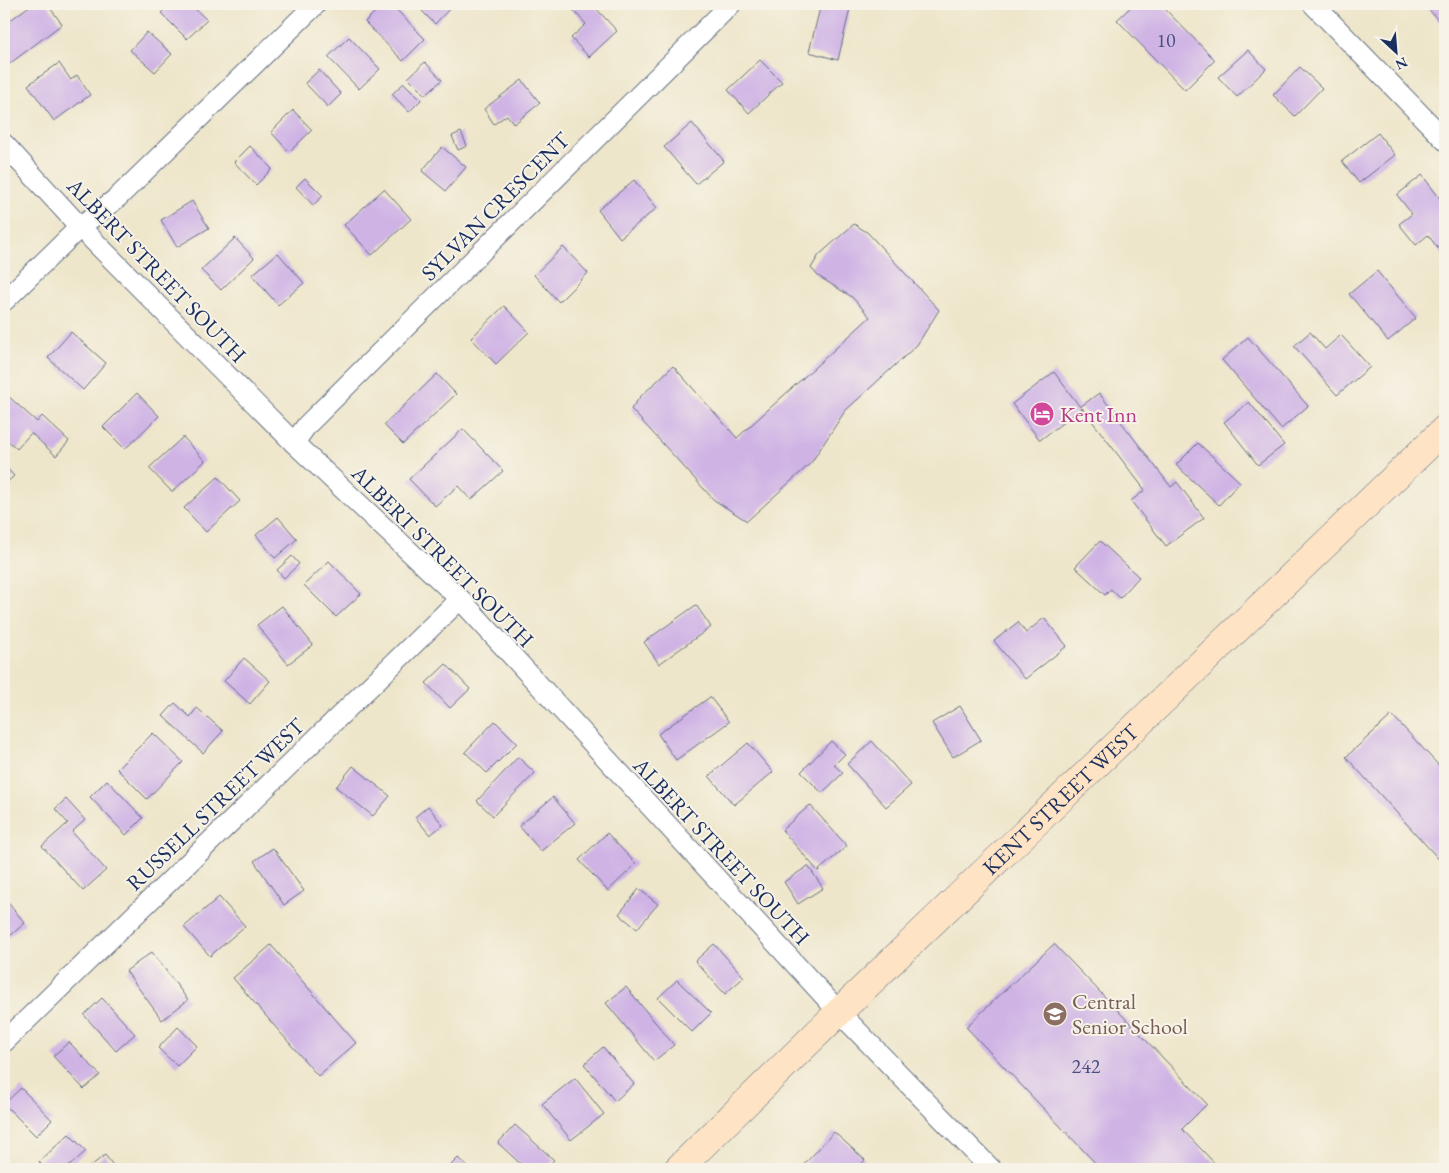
<svg xmlns="http://www.w3.org/2000/svg" width="1449" height="1173" viewBox="0 0 1449 1173" font-family="'EB Garamond',serif">
<rect width="100%" height="100%" fill="#f7f3e8"/>
<filter id="ink" filterUnits="userSpaceOnUse"><feTurbulence type="fractalNoise" baseFrequency=".02" numOctaves="2"/><feDisplacementMap in="SourceGraphic" scale="10" xChannelSelector="R" yChannelSelector="G"/><feConvolveMatrix kernelMatrix="1 2 1 2 8 2 1 2 1" color-interpolation-filters="sRGB"/></filter>
<filter id="wash" filterUnits="userSpaceOnUse"><feTurbulence type="fractalNoise" baseFrequency=".0096" numOctaves="4" result="noise"/><feDisplacementMap in="SourceGraphic" scale="20" xChannelSelector="R" yChannelSelector="G"/><feGaussianBlur stdDeviation="1.12" result="paint"/><feColorMatrix in="noise" values="0 0 0 0 0 0 0 0 0 0 0 0 0 0 0 0 0 1.4 0 .05"/><feComposite in="paint" operator="in"/></filter>
<g filter="url(#wash)">
<rect width="100%" height="100%" fill="#eee6ca"/>
<g id="blocks">
<g fill="#cfb3e5">
<path d="M32 4H47L62 24 4 68V25Z"/>
<path d="M170 4H190L207 20 187 39 161 13Z"/>
<path d="M383 4H391L425 39 403 61 365 22Z"/>
<path d="M415 4H448L451 7 435 24Z"/>
<path d="M574 4H592L617 31 589 57 571 38 586 24 570 7Z"/>
<path d="M821 4H851L838 60 809 52Z"/>
<path d="M1134 4H1160L1215 60 1185 90 1117 20Z"/>
<path d="M1424 4H1445V26L1444 27Z"/>
<path d="M147 32 172 54 155 72 130 50Z"/>
<path d="M349 37 380 69 359 89 328 57Z"/>
<path d="M1248 50 1266 69 1237 97 1218 77Z"/>
<path d="M760 60 782 82 749 113 728 90Z"/>
<path d="M425 62 442 80 425 95 408 78Z"/>
<path d="M59 63 71 80 77 75 90 95 54 121 28 85Z"/>
<path d="M1300 67 1322 88 1295 116 1273 95Z"/>
<path d="M319 70 341 94 328 107 305 83Z"/>
<path d="M522 80 540 103 514 124 507 115 494 124 484 109Z"/>
<path d="M404 83 421 100 409 112 392 94Z"/>
<path d="M293 110 312 130 289 152 271 132Z"/>
<path d="M692 123 724 161 696 184 664 147Z"/>
<path d="M461 132 467 146 458 150 452 136Z"/>
<path d="M1378 133 1395 155 1359 183 1342 161Z"/>
<path d="M250 146 272 169 256 185 234 162Z"/>
<path d="M442 147 466 167 446 191 422 171Z"/>
<path d="M1422 175 1445 205V258L1428 235 1416 245 1399 224 1412 214 1397 195Z"/>
<path d="M305 178 323 196 313 205 296 187Z"/>
<path d="M634 180 657 208 620 238 598 210Z"/>
<path d="M384 189 411 219 372 255 344 225Z"/>
<path d="M192 201 209 228 177 247 161 220Z"/>
<path d="M854 224 868 233 939 310 917 345 845 411 811 463 747 521 714 500 631 409 640 397 673 366 737 438 870 317 852 297 818 276 811 268 819 255Z"/>
<path d="M235 238 254 258 221 290 201 270Z"/>
<path d="M563 247 588 273 559 302 534 275Z"/>
<path d="M278 253 304 283 278 305 252 275Z"/>
<path d="M1377 271 1416 318 1388 341 1349 294Z"/>
<path d="M504 306 529 332 496 364 471 338Z"/>
<path d="M71 332 106 363 83 390 48 358Z"/>
<path d="M1310 332 1325 349 1341 335 1370 367 1337 395 1294 346Z"/>
<path d="M1248 337 1308 406 1281 429 1222 360Z"/>
<path d="M1054 372 1080 407 1099 393 1171 487 1177 482 1204 518 1166 546 1131 501 1145 490 1082 408 1040 440 1012 404Z"/>
<path d="M437 374 456 394 403 444 384 425Z"/>
<path d="M137 393 159 416 125 449 103 427Z"/>
<path d="M7 395 37 422 42 416 69 441 56 456 31 433 17 449 4 437V398Z"/>
<path d="M1249 402 1284 445 1258 465 1224 422Z"/>
<path d="M463 429 503 471 471 500 458 486 435 506 409 479Z"/>
<path d="M183 437 205 461 172 492 149 468Z"/>
<path d="M1198 443 1240 482 1219 505 1176 465Z"/>
<path d="M4 465 14 476 4 485Z"/>
<path d="M218 477 240 501 206 532 184 508Z"/>
<path d="M278 517 297 539 275 558 256 535Z"/>
<path d="M1100 541 1139 577 1120 598 1111 589 1105 595 1075 567Z"/>
<path d="M292 556 299 564 284 578 277 570Z"/>
<path d="M329 561 361 594 336 617 304 585Z"/>
<path d="M696 605 711 627 659 664 644 642Z"/>
<path d="M282 606 313 645 288 664 257 625Z"/>
<path d="M1044 618 1067 646 1025 679 994 641 1018 622 1026 633Z"/>
<path d="M244 658 270 681 250 704 224 681Z"/>
<path d="M446 664 470 689 450 708 426 683Z"/>
<path d="M710 697 729 722 676 760 658 734Z"/>
<path d="M175 703 190 717 197 708 223 731 203 753 163 716Z"/>
<path d="M960 706 981 740 953 757 932 723Z"/>
<path d="M1392 715 1441 768 1445 764V866L1346 757Z"/>
<path d="M495 721 517 743 487 773 465 752Z"/>
<path d="M153 733 183 762 147 799 117 769Z"/>
<path d="M831 741 845 754 834 765 843 773 822 793 801 772Z"/>
<path d="M872 741 911 785 886 807 847 764Z"/>
<path d="M748 743 773 772 734 805 709 776Z"/>
<path d="M518 757 535 773 493 816 477 801Z"/>
<path d="M353 766 390 796 373 816 336 787Z"/>
<path d="M107 780 143 818 126 835 90 797Z"/>
<path d="M553 797 575 823 541 851 519 826Z"/>
<path d="M66 799 85 820 72 832 106 870 83 891 42 846 68 823 55 809Z"/>
<path d="M810 805 847 846 818 871 782 830Z"/>
<path d="M428 806 443 825 430 835 415 817Z"/>
<path d="M607 833 636 864 608 891 579 860Z"/>
<path d="M273 848 304 891 284 905 254 861Z"/>
<path d="M808 866 823 888 798 904 784 882Z"/>
<path d="M639 889 658 904 637 929 619 914Z"/>
<path d="M219 897 245 926 210 956 184 927Z"/>
<path d="M4 898 25 923 4 941Z"/>
<path d="M714 944 744 977 725 994 695 961Z"/>
<path d="M1054 944 1207 1104 1182 1129 1220 1169H1101L966 1027Z"/>
<path d="M271 945 356 1043 318 1076 233 978Z"/>
<path d="M152 952 188 1000 162 1020 126 971Z"/>
<path d="M677 980 711 1013 692 1032 658 998Z"/>
<path d="M626 987 674 1045 654 1061 606 1003Z"/>
<path d="M102 998 135 1034 116 1051 84 1015Z"/>
<path d="M178 1027 197 1046 177 1066 158 1048Z"/>
<path d="M69 1042 100 1075 84 1089 53 1056Z"/>
<path d="M603 1047 634 1084 615 1101 584 1064Z"/>
<path d="M575 1078 604 1114 571 1140 542 1104Z"/>
<path d="M21 1088 52 1120 36 1136 4 1104Z"/>
<path d="M515 1125 554 1160 545 1169H526L498 1143Z"/>
<path d="M834 1132 865 1160 857 1169H800Z"/>
<path d="M69 1134 86 1151 66 1169H46L39 1162Z"/>
<path d="M105 1155 116 1169H87Z"/>
<path d="M458 1158 470 1169H447Z"/>
</g>
</g>
</g>
<g filter="url(#ink)">
<use href="#blocks" fill-opacity="0" stroke="#656f84" stroke-width="1"/>
<g fill="none" stroke-linecap="round" stroke-linejoin="round">
<defs>
<g id="street">
<path d="M1313 4 1445 140"/>
<path d="M4 144 80 227 294 443 460 599 839 1012 991 1169"/>
<path d="M4 301 80 227 117 198 316 4"/>
<path d="M294 443 307 425 731 4"/>
<path d="M4 1042 460 599"/>
</g>
<g id="secondary">
<path id="s1" d="M678 1169 839 1012 1445 429"/>
</g>
</defs>
<use href="#street" stroke="#656f84" stroke-width="22"/>
<use href="#secondary" stroke="#656f84" stroke-width="29"/>
<use href="#street" stroke="#fff" stroke-width="20"/>
<use href="#secondary" stroke="#fee4c5" stroke-width="28"/>
</g>
</g>
<defs>
<symbol id="hotel-disc" viewBox="-11 -11 22 22"><circle r="9.5" fill="#d1479c" stroke="#f7f3e8"/><path d="M-6-4.5h1.5V1H6V5H4.5V3h-9V5H-6ZM-4 0a1.8 1.8 0 1 1 3.6 0ZM.5 0V-2.5h3Q6-2.5 6 0Z" fill="#fff"/></symbol>
<symbol id="school-disc" viewBox="-11 -11 22 22"><circle r="9.5" fill="#8d6e63" stroke="#f7f3e8"/><path d="M0-5L7-2L0 1L-7-2ZM-4 1L0 2.5L4 1V4Q0 6-4 4Z" fill="#fff"/></symbol>
</defs>
<g fill-rule="evenodd">
<use href="#hotel-disc" x="1028" y="400" width="28" height="28"/>
<use href="#school-disc" x="1041" y="1000" width="28" height="28"/>
</g>
<g text-anchor="middle" stroke-width="4" stroke-linejoin="round" paint-order="stroke">
<g font-size="20" fill="#485080">
<text x="1166" y="47">10</text>
<text x="1086" y="1073">242</text>
</g>
<g font-size="22" fill="#1b2f5e" stroke="#f7f3e8">
<text transform="translate(495 206) rotate(-45)" y="8">SYLVAN CRESCENT</text>
<text transform="translate(157 270) rotate(46)" y="8">ALBERT STREET SOUTH</text>
<text transform="translate(443 556) rotate(45)" y="8">ALBERT STREET SOUTH</text>
<text dy="8" stroke="none"><textPath href="#s1" startOffset="532">KENT STREET WEST</textPath></text>
<text transform="translate(215 804) rotate(-44)" y="8">RUSSELL STREET WEST</text>
<text transform="translate(722 851) rotate(47)" y="8">ALBERT STREET SOUTH</text>
</g>
<g font-size="22" fill="#b23c85" stroke="#f7f3e8" text-anchor="start">
<text x="1060" y="422">Kent Inn</text>
</g>
<g font-size="22" fill="#785e54" stroke="#f7f3e8" text-anchor="start">
<text x="1072" y="1009">Central<tspan x="1072" dy="25">Senior School</tspan></text>
</g>
</g>
<rect width="1449" height="1173" fill="none" stroke="#f7f3e8" stroke-width="20"/>
<g transform="translate(1396 52) rotate(154)" stroke="#f7f3e8" stroke-width="4" paint-order="stroke">
<path d="M0-4L9 19L0 12L-9 19Z" fill="#1b2f5e"/>
<text y="-8" font-size="14" font-weight="bold" text-anchor="middle" fill="#1b2f5e">N</text>
</g>
</svg>
